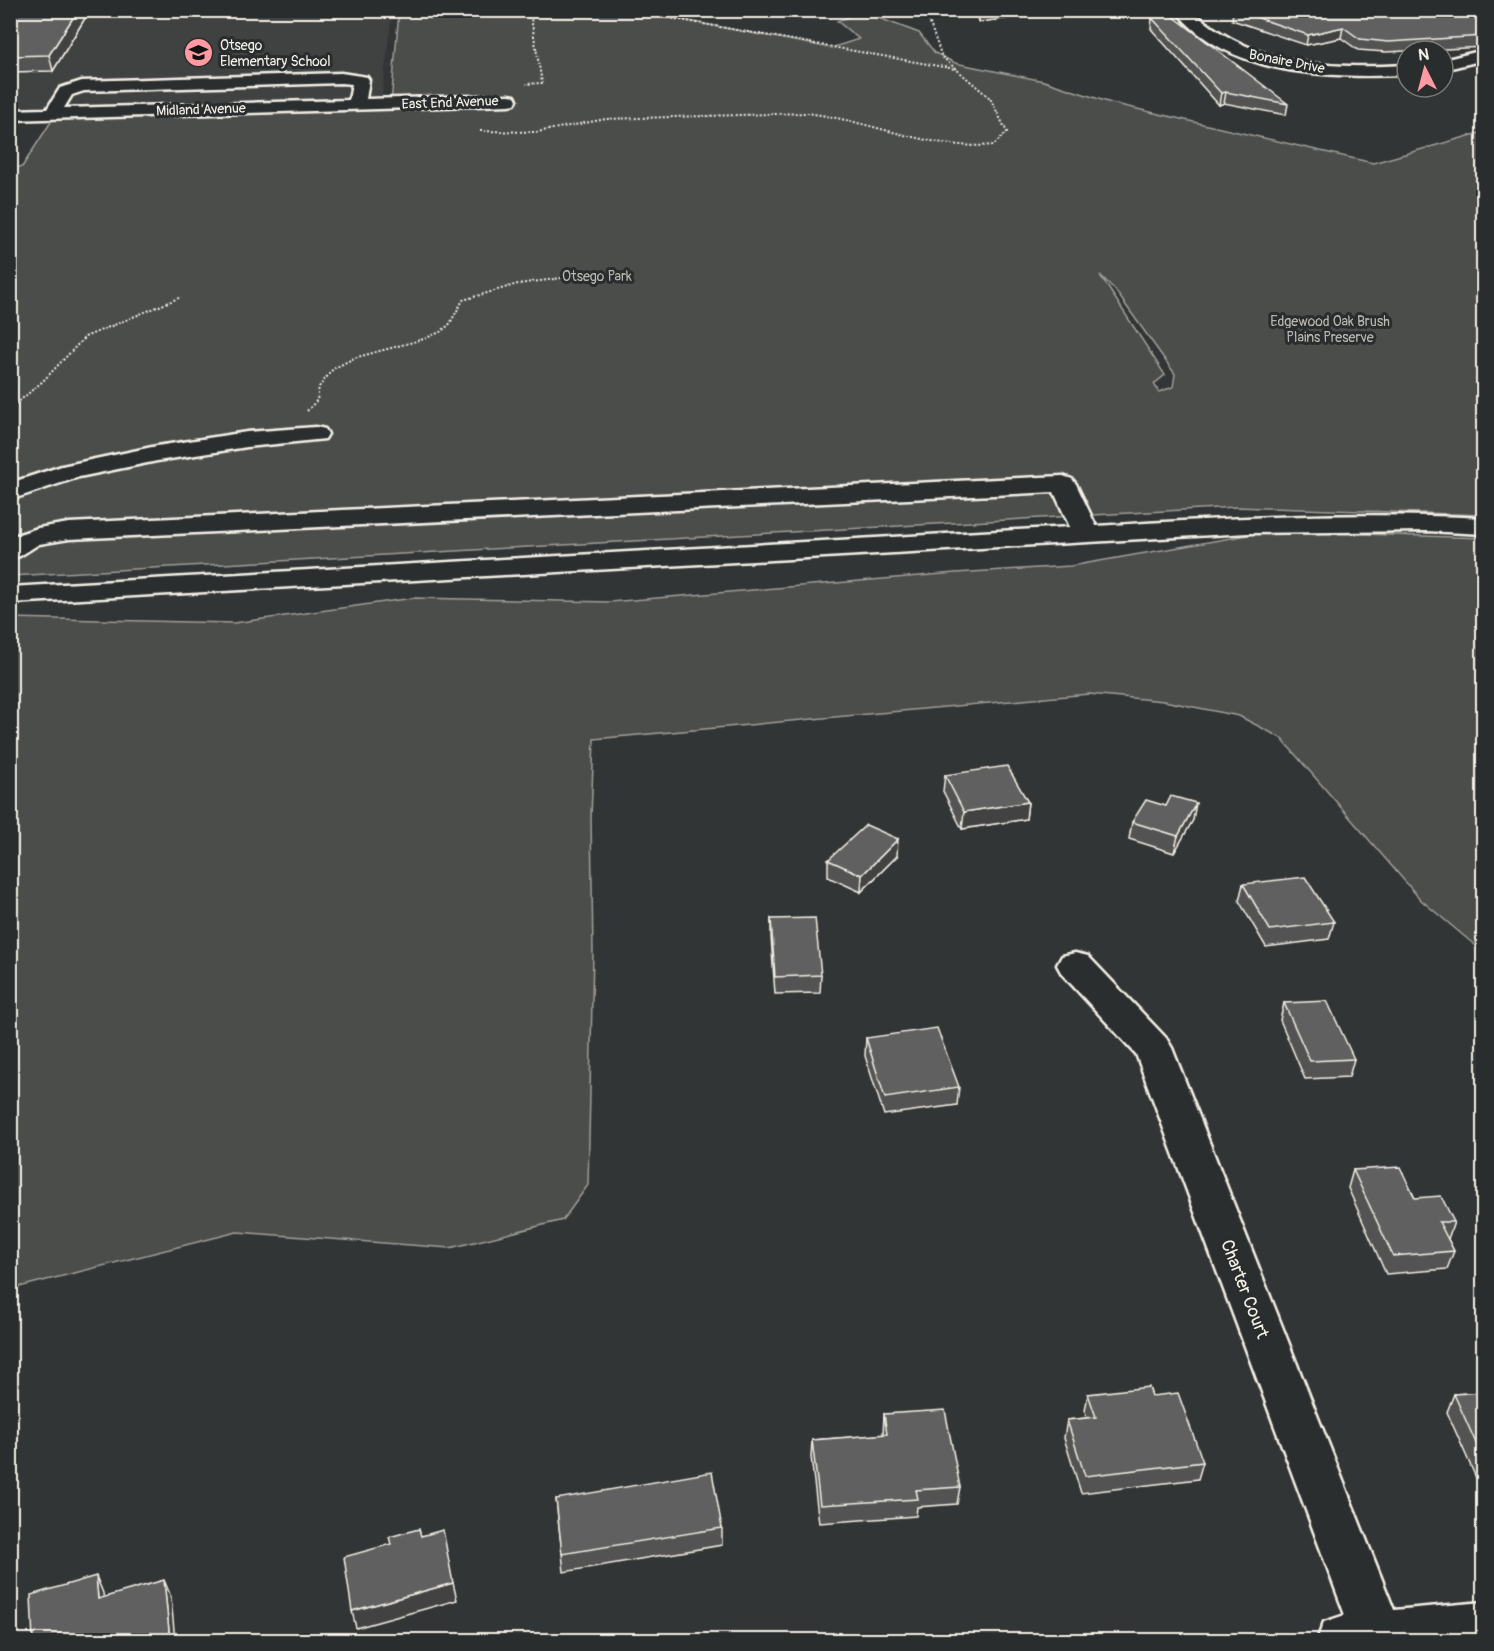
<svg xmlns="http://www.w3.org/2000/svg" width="1494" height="1651" viewBox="0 0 1494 1651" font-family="Pangolin,sans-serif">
<rect width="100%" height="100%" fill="#323535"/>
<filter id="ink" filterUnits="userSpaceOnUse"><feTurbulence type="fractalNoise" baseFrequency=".0167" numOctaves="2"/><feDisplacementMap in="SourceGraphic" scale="12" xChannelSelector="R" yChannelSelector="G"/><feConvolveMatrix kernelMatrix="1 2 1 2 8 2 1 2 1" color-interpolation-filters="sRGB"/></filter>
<g filter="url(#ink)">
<path fill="#404242" d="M10 11H392L382 96 11 109Z"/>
<g fill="#4b4d4c" stroke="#a09f9a" stroke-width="1.5" fill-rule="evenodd">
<path d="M399 11H636L831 48 859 39 837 21 863 12 919 33 935 53 955 63 1044 81 1111 103 1373 163 1483 132V515L1236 507 11 576V167H22L54 117 391 104ZM1100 275 1115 290 1175 374 1173 387 1159 392 1154 384 1165 375Z"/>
<path d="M1330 533 1483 538V952L1421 900 1281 738 1239 716 1164 701 1089 694 594 739 591 817 593 953 588 1185 563 1220 450 1248 237 1232 11 1289V618L234 623 413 598 609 602 955 573 1071 566 1254 534Z"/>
</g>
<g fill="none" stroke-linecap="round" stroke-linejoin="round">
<defs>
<g id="minor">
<path d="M1175 10H1191C1254 67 1327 69 1407 65V75C1330 78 1228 77 1175 10Z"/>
<path d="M1484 50V60L1443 70V60Z"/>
<path d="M341 73 367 77 369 80 366 99 509 95 515 96 517 100 515 104 509 105 10 120V110L47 109 60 88 82 81ZM341 83 352 84 349 100 64 108 72 95 84 91Z"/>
<path d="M316 427 325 429 328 434 325 439 247 447 157 461 79 477 10 500V483L62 466 157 446 247 432Z"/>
<path d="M1063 476 1072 479 1076 484 1096 526C1225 518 1354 511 1484 518V534L1427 531 1248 533 10 603V587L1070 527 1054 492 69 539 39 544 20 556 10 558V537L38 528 69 523Z"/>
<path d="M1075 953 1088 956 1166 1038 1172 1048 1394 1610 1484 1602V1640H1317L1324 1622 1345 1615 1136 1054 1062 974 1057 965 1062 956Z"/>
</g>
</defs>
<use href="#minor" stroke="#f4f1e8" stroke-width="5"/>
<g stroke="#f4f1e8" stroke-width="2" stroke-dasharray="2 2" stroke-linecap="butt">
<path d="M417 10 424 18 523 14 531 18 542 83 526 84"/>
<path d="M625 10 955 69"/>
<path d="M480 131 537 132 606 119 806 113C869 120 931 151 994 145L1007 132 990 98 942 57 925 10"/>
<path d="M10 409 43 381 85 337 181 297"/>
<path d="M307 411 317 400 319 387 333 369 354 358 424 339 440 332 449 325 463 300 518 284 591 274"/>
</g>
<use href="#minor" fill="#2a2d2e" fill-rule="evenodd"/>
</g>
<g fill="#525352" stroke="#f4f1e8" stroke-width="1.5">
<path d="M10 10H90L53 71 10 72Z"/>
<path d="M972 10H1035V15L979 22Z"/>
<path d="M1233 10H1484V47L1386 52 1358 50 1341 38 1306 45 1232 20Z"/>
<path d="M1152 18 1288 104 1286 115 1224 103 1219 105 1151 29Z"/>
<path d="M945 775 1028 802 1026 819 962 829 943 791Z"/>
<path d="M1193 820 1174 853 1129 839 1132 822Z"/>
<path d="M897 856 861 892 828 877V860Z"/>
<path d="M1243 884 1334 922 1329 939 1266 947 1239 901Z"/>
<path d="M771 919 821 975 820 993 775 994 771 937Z"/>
<path d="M1284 1003 1354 1059 1349 1077 1305 1079 1280 1020Z"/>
<path d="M866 1038 959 1087 957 1105 884 1115 865 1056Z"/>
<path d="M1353 1170 1415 1198 1454 1222 1448 1239 1454 1251 1447 1269 1386 1274 1348 1188Z"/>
<path d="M1484 1392V1496L1447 1412 1454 1394Z"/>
<path d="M1088 1394 1152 1396 1203 1462 1198 1479 1081 1493 1064 1438 1067 1420 1087 1418 1085 1411Z"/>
<path d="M884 1414 960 1487 957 1504 917 1507 916 1516 819 1523 811 1457 812 1440 883 1435Z"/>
<path d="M556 1499 722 1528V1545L564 1572Z"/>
</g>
<g fill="#424342" stroke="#f4f1e8" stroke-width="1.5">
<path d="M78 10H90L53 71 49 55Z"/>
<path d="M990 10H1035V15L979 22 980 12Z"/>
<path d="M1343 27 1341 38 1306 45 1308 35Z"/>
<path d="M1226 92 1224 103 1219 105 1221 93Z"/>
<path d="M1028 802 1026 819 962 829 964 812Z"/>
<path d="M1196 803 1193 820 1174 853 1178 836Z"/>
<path d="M898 839 897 856 861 892 862 875Z"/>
<path d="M96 1576 103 1593 105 1616 98 1599Z"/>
<path d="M164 1580 171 1597 175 1641H170Z"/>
<path d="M453 1583 457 1600 356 1628 352 1611Z"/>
</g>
<g fill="#5f605f" stroke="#f4f1e8" stroke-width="1.5">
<path d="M10 10H78L49 55 10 56Z"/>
<path d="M1159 10H1165L1288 104 1226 92 1221 93 1152 18Z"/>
<path d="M1235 10H1484V36L1388 42 1360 39 1343 27 1308 35Z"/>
<path d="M1007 766 1028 802 964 812 945 775Z"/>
<path d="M1171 796 1196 803 1178 836 1132 822 1146 800 1166 806Z"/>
<path d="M866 825 898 839 862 875 828 860Z"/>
<path d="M1305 877 1334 922 1270 930 1243 884Z"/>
<path d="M815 918 821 975 775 977 771 919Z"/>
<path d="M1327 1001 1354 1059 1310 1061 1284 1003Z"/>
<path d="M937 1028 959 1087 885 1098 866 1038Z"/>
<path d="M1400 1167 1415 1198 1441 1196 1454 1222H1439L1454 1251 1393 1256 1353 1170Z"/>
<path d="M1149 1387 1152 1396 1178 1393 1203 1462 1085 1476 1067 1420 1096 1417 1088 1394Z"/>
<path d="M1484 1392V1461L1454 1394Z"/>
<path d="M945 1410 960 1487 916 1490 918 1499 820 1505 812 1440 887 1434 884 1414Z"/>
<path d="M712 1472 722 1528 562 1554 556 1499Z"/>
<path d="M419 1529 421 1536 443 1530 453 1583 352 1611 344 1557 391 1544 389 1537Z"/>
<path d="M96 1576 98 1599 164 1580 170 1641H33L31 1595Z"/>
</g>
</g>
<defs>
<symbol id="school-disc" viewBox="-11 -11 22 22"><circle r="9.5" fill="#ff9aa2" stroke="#2a2d2e"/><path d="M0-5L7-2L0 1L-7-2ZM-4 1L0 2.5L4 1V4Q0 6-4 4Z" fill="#111"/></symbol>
</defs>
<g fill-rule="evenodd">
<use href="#school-disc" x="182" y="36" width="33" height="33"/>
</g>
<g text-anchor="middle" stroke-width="6" stroke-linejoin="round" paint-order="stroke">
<g font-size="14" fill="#f4f1e8" stroke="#2a2d2e" text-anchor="start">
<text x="220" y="50">Otsego<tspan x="220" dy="16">Elementary School</tspan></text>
</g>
<g font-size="14" fill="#f4f1e8" stroke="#2a2d2e">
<text transform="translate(1287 61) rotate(11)" y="5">Bonaire Drive</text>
<text transform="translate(450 102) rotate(-2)" y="5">East End Avenue</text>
<text transform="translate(201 109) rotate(-2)" y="5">Midland Avenue</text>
</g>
<g font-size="14" fill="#b9b8b1" stroke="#2a2d2e">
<text x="597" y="281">Otsego Park</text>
<text x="1330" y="326">Edgewood Oak Brush<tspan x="1330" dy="16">Plains Preserve</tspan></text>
</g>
<g font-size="18" fill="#f4f1e8" stroke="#2a2d2e">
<text transform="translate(1245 1289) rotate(69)" y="6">Charter Court</text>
</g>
</g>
<rect width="1494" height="1651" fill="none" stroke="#2a2d2e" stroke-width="36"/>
<rect x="18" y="18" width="1458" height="1615" fill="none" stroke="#f4f1e8" stroke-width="2" filter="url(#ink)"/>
<g transform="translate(1425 69) rotate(354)"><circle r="28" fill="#2a2d2e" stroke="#7b7b78" stroke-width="1.5"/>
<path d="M0-4.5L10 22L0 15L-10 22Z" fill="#ff9aa2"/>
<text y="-9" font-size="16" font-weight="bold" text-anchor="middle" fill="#f4f1e8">N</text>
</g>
</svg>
